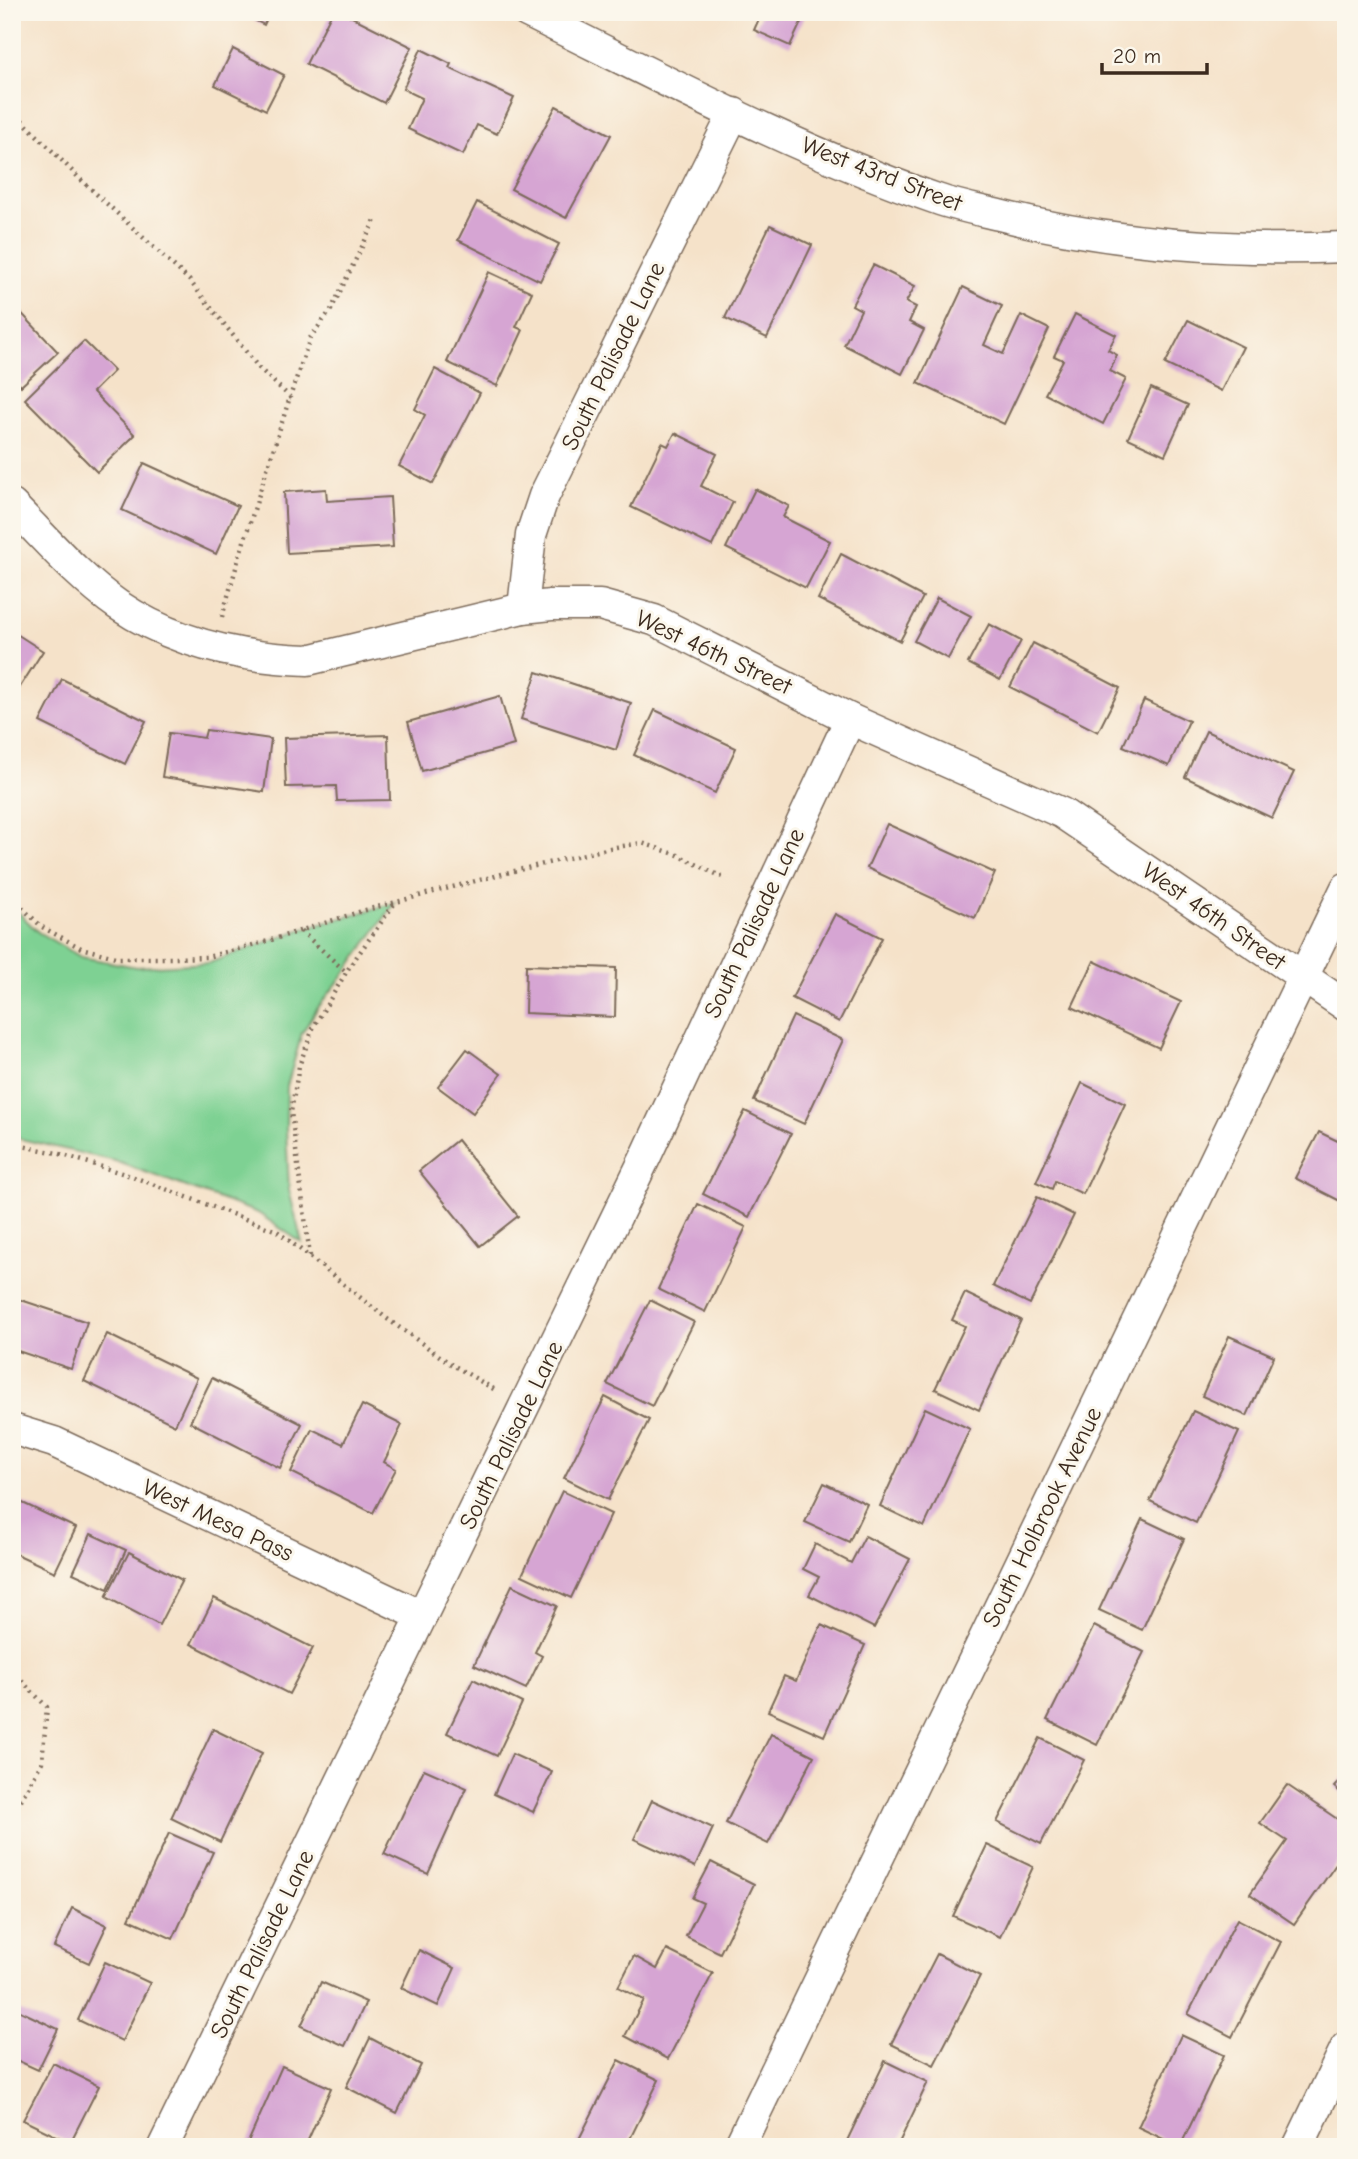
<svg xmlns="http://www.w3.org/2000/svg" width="1358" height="2159" viewBox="0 0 1358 2159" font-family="'Comic Neue',sans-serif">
<rect width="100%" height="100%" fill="#fbf7ec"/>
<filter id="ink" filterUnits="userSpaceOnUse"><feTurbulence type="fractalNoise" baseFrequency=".0143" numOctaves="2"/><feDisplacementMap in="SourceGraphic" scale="14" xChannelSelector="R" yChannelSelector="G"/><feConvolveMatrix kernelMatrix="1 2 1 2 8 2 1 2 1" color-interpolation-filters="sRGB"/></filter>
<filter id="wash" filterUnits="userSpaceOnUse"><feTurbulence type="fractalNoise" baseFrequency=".00686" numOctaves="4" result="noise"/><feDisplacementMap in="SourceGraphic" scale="28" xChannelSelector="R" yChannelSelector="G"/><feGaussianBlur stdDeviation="1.57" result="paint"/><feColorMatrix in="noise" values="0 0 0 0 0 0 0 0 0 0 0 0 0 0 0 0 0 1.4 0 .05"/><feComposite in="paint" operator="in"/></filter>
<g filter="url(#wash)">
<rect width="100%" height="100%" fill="#f5e2c9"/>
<path fill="#7ed193" stroke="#5c7e58" stroke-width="2" d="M395 903 346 972 317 1009 302 1033 287 1086 286 1128 289 1190 302 1243 258 1213 115 1161 12 1137V906L38 932 81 957 137 967 209 963 300 930Z"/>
<g id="blocks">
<g fill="#d6a5d3">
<path d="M238 12H270L264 25Z"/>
<path d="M332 12H342L412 47 384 103 306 64Z"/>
<path d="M762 12H806L790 46 754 30Z"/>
<path d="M233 49 284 75 266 110 215 85Z"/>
<path d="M421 49 451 64 449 68 514 98 497 134 477 125 463 155 408 129 422 98 403 89Z"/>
<path d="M556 106 611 135 566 218 511 189Z"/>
<path d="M477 202 559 244 540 281 458 240Z"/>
<path d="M770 225 812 245 767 338 725 318Z"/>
<path d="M873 265 915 286 906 302 916 307 909 322 924 330 902 374 844 345 861 310 852 305Z"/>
<path d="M489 272 532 292 516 327 523 330 497 386 447 362Z"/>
<path d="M963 287 1002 306 984 345 1003 354 1021 315 1049 329 1004 424 918 383Z"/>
<path d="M12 303 58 352 21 386 12 377Z"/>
<path d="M1075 314 1116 335 1108 350 1117 355 1110 371 1126 379 1103 424 1045 394 1063 360 1054 356Z"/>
<path d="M1188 320 1243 347 1221 391 1165 364Z"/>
<path d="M84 341 114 371 93 392 135 435 97 472 25 399Z"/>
<path d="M435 369 480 393 433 484 399 466 425 415 415 409Z"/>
<path d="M1151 388 1188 405 1165 455 1128 438Z"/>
<path d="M675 433 717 454 701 486 733 502 712 546 631 507 662 443 668 446Z"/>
<path d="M144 463 238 506 216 554 122 510Z"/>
<path d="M326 489 327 501 390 497 393 547 287 553 284 492Z"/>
<path d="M755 489 789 506 783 517 830 541 806 588 726 548Z"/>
<path d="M841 554 923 597 900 641 818 599Z"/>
<path d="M937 598 971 616 948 659 914 641Z"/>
<path d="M989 624 1021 641 1000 680 968 663Z"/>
<path d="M12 631 43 651 18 690 12 686Z"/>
<path d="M1033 643 1120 688 1098 732 1010 687Z"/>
<path d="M537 672 631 703 616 750 521 719Z"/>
<path d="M62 679 146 721 125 764 40 722Z"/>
<path d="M500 696 514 745 422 771 408 722Z"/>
<path d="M1144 700 1189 721 1169 766 1123 746Z"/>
<path d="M655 710 736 748 715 793 634 755Z"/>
<path d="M206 730 271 739 264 792 162 777 169 733 204 738Z"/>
<path d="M1206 731 1294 772 1272 818 1185 777Z"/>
<path d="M388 735 390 800 337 801 336 786 286 787 284 738Z"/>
<path d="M887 824 995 873 975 918 867 868Z"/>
<path d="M835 914 882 938 839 1022 792 998Z"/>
<path d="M1094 961 1181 1002 1159 1048 1072 1007Z"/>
<path d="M526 965 616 968 615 1017 525 1013Z"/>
<path d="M793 1016 843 1040 804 1124 754 1101Z"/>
<path d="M467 1049 501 1074 473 1113 438 1087Z"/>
<path d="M1082 1083 1125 1104 1083 1194 1055 1181 1052 1189 1036 1182Z"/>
<path d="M745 1111 791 1134 749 1217 703 1194Z"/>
<path d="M1319 1132 1346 1145V1204L1295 1178Z"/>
<path d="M457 1140 518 1216 480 1246 419 1171Z"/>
<path d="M1037 1197 1074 1215 1030 1304 993 1286Z"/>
<path d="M698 1204 746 1227 705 1312 658 1289Z"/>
<path d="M965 1293 1021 1320 979 1410 935 1389 965 1326 952 1320Z"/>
<path d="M12 1297 87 1322 71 1369 12 1349Z"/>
<path d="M650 1300 694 1322 652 1406 607 1384Z"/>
<path d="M107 1334 197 1378 175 1425 84 1381Z"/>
<path d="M1229 1336 1274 1356 1247 1416 1202 1396Z"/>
<path d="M212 1378 302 1424 280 1468 190 1422Z"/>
<path d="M605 1397 649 1420 608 1500 564 1478Z"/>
<path d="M362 1405 402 1425 384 1462 396 1469 373 1513 291 1472 312 1429 343 1444Z"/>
<path d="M925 1408 970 1429 924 1527 880 1506Z"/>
<path d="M1193 1411 1239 1432 1196 1523 1150 1501Z"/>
<path d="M824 1483 867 1504 849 1542 805 1522Z"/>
<path d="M562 1491 611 1514 571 1598 522 1575Z"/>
<path d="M12 1498 76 1528 55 1572 12 1552Z"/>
<path d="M1142 1519 1184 1539 1142 1630 1099 1610Z"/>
<path d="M91 1534 126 1550 108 1589 73 1573Z"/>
<path d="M865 1536 910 1559 874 1628 809 1595 819 1577 803 1569 815 1544 851 1563Z"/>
<path d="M129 1552 182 1580 159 1625 106 1597Z"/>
<path d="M512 1585 557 1606 535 1652 542 1656 526 1689 474 1665Z"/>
<path d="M214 1598 313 1648 289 1694 191 1644Z"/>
<path d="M821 1625 865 1645 824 1736 768 1711 784 1676 796 1681Z"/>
<path d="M1094 1626 1144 1652 1097 1745 1047 1720Z"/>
<path d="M473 1679 522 1703 497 1756 447 1733Z"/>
<path d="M213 1729 262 1753 220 1842 171 1818Z"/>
<path d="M771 1734 814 1756 768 1844 726 1823Z"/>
<path d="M1040 1738 1084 1760 1041 1844 997 1822Z"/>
<path d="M512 1754 552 1772 533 1812 494 1794Z"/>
<path d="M424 1769 467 1788 428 1874 384 1854Z"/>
<path d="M1346 1774V1797L1334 1787Z"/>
<path d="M1287 1785 1346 1825V1850L1294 1924 1250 1894 1287 1841 1260 1823Z"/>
<path d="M652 1800 713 1828 695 1867 634 1839Z"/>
<path d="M169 1833 213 1852 173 1939 129 1919Z"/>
<path d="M987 1845 1033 1867 1000 1937 953 1916Z"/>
<path d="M711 1862 754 1884 720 1953 686 1936 703 1903 692 1898Z"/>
<path d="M72 1908 107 1925 89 1963 54 1947Z"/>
<path d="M1237 1919 1281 1942 1232 2037 1188 2014Z"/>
<path d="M419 1950 455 1968 438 2006 401 1988Z"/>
<path d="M667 1950 713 1973 668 2059 625 2036 644 2000 618 1987 634 1956 657 1969Z"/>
<path d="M937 1954 980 1976 934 2065 891 2044Z"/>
<path d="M105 1962 150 1983 122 2041 78 2020Z"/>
<path d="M321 1982 366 2002 345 2046 301 2026Z"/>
<path d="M18 2010 58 2029 38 2070 12 2058V2023Z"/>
<path d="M1181 2035 1224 2055 1180 2147 1138 2127Z"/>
<path d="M370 2038 421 2065 397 2113 346 2087Z"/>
<path d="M619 2060 659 2080 626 2147H575Z"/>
<path d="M885 2061 928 2082 897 2147H844Z"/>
<path d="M53 2063 99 2086 70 2143 23 2120Z"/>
<path d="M282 2066 331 2088 305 2147H246Z"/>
</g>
</g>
</g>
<g filter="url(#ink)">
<use href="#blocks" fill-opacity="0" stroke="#7c6a5a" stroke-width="2"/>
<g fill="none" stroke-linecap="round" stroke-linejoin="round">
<defs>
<g id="street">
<path d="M527 12C661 78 795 150 937 199 957 206 978 210 999 215 1113 244 1228 252 1346 247"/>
<path d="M12 505C46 539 79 578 118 605 174 643 242 658 308 660L523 608 551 605H600L654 620 850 719 1062 813 1346 1006"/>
<path d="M523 608 531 535 544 496 734 113"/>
<path d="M12 1429 54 1442 422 1616"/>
<path d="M163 2147 646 1156 850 719"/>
<path d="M739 2147 1346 888"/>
<path d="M1298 2147 1346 2047"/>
</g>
</defs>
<use href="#street" stroke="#7c6a5a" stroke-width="33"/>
<g stroke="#7c6a5a" stroke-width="4.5" stroke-dasharray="2 5" stroke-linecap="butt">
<path d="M12 110 78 177 189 280 259 368 290 397 310 338 331 310 376 218"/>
<path d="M222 617 240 554 290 397"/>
<path d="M12 898 42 927 81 948 119 958H174L207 957 268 941 362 911 506 873 610 848 642 843 678 855 722 877"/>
<path d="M301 931 346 972"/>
<path d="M12 1144 57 1153 131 1176 277 1231 386 1318 451 1364 497 1391"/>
<path d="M310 1256 291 1112 299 1066 314 1026 350 966 395 903"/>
<path d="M12 1671 47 1707 42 1762 12 1816"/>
</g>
<use href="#street" stroke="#fff" stroke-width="30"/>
</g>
</g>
<g text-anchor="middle" stroke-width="6" stroke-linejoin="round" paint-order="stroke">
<g font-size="24" fill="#3b2a1e" stroke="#fbf7ec">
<text transform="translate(882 174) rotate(21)" y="8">West 43rd Street</text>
<text transform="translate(613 356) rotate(-64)" y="8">South Palisade Lane</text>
<text transform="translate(714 652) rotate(25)" y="8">West 46th Street</text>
<text transform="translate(1214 916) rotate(35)" y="8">West 46th Street</text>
<text transform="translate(754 923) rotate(-65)" y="8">South Palisade Lane</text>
<text transform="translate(511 1435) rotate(-64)" y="8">South Palisade Lane</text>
<text transform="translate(1042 1517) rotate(-64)" y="8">South Holbrook Avenue</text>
<text transform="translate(218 1520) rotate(25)" y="8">West Mesa Pass</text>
<text transform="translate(262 1944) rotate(-64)" y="8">South Palisade Lane</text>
</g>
</g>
<rect width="1358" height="2159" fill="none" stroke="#fbf7ec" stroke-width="42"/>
<path d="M1102 63v10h105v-10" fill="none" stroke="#3b2a1e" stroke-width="3.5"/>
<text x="1113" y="63" font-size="21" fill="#3b2a1e" stroke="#fbf7ec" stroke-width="5" paint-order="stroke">20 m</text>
</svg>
